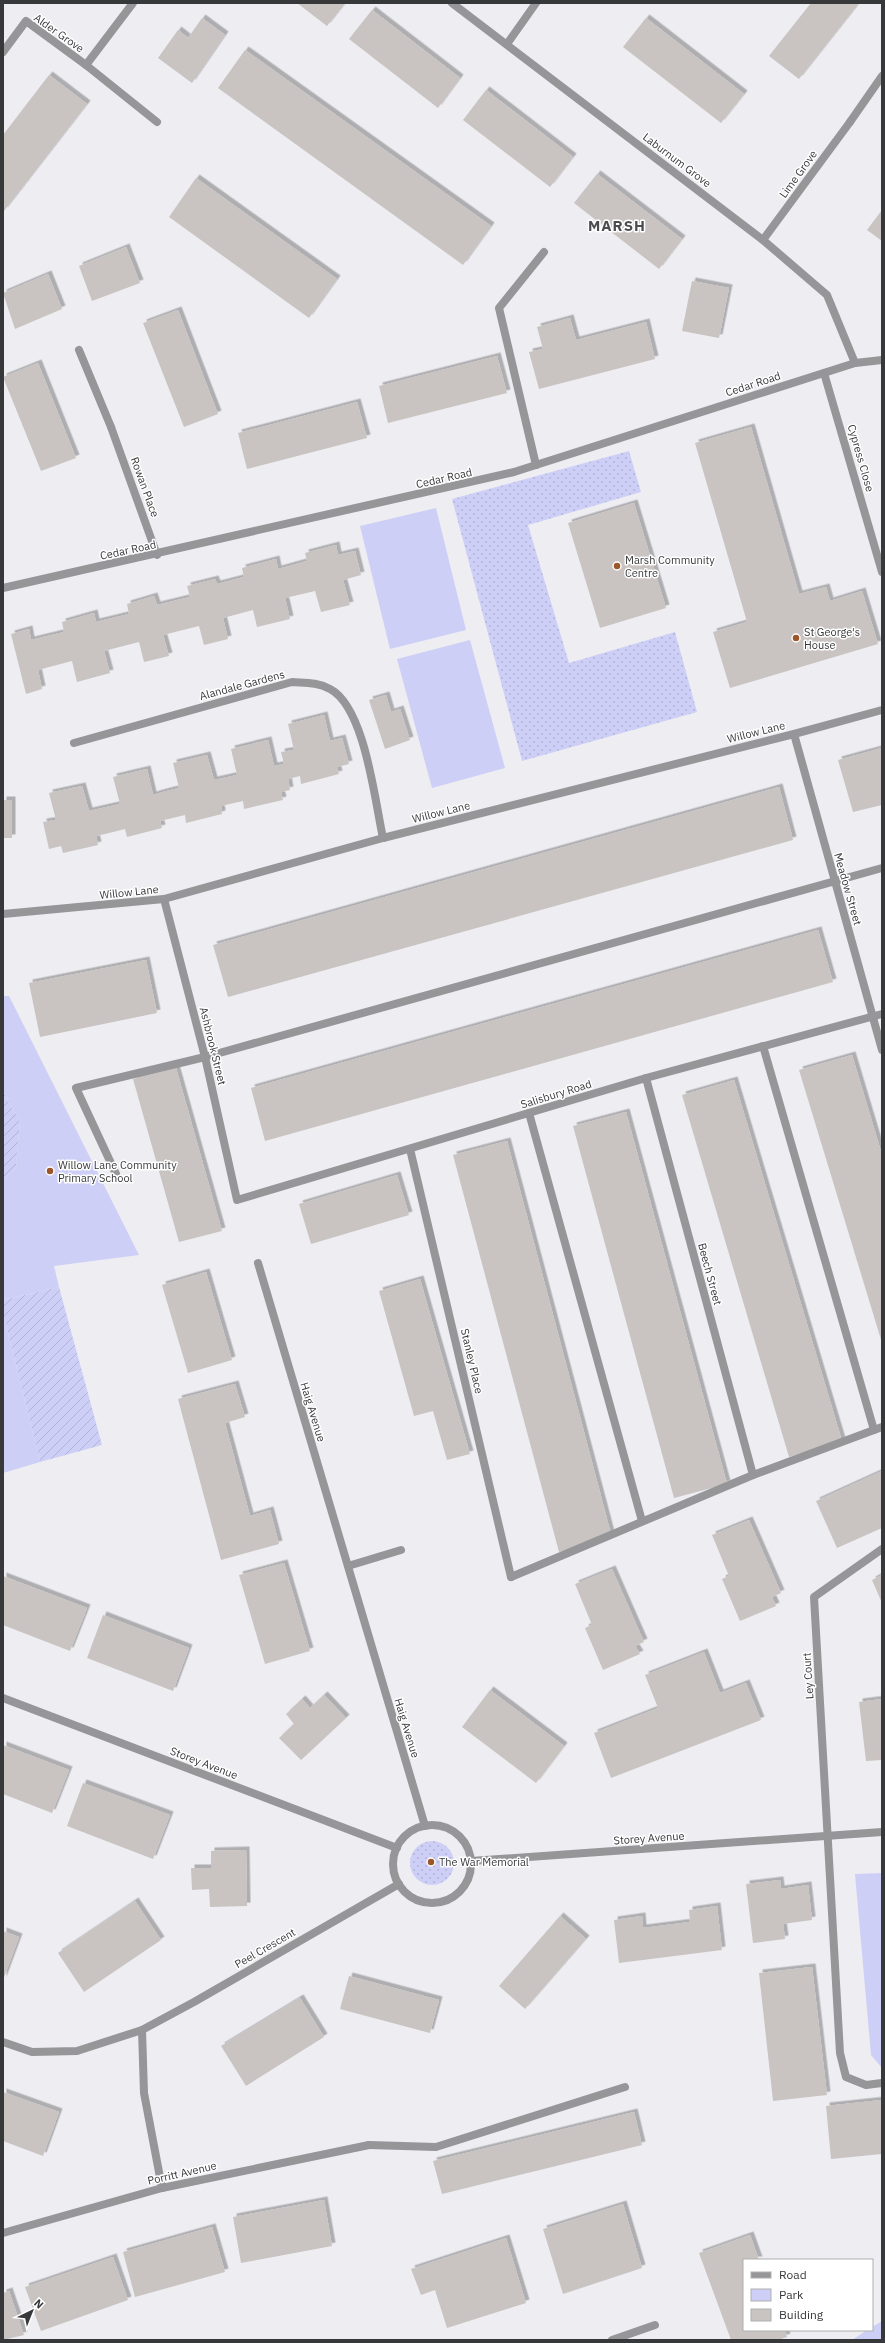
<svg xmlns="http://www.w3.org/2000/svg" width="885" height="2343" viewBox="0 0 885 2343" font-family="'IBM Plex Sans',sans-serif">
<defs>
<pattern id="grass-dots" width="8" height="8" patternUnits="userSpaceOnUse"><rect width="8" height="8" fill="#cecff7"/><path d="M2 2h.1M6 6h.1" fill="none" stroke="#b2b2d4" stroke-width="1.8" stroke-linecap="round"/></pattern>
<pattern id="garden-furrows" width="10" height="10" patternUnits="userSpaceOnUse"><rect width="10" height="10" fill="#cecff7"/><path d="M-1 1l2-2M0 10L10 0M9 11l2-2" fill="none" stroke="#b2b2d4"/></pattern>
<filter id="shadow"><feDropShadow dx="3.5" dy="-3.5" stdDeviation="0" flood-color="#0004"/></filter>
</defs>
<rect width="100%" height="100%" fill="#ededf2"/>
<g fill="url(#grass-dots)">
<path d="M629 451 641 492 528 525 569 663 675 632 697 712 522 761 452 499Z"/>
<circle cx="432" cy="1863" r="22"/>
</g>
<g fill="#cecff7">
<path d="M436 508 466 630 390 649 360 526Z"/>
<path d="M470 640 505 768 432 788 397 659Z"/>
<path d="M3 996H9L139 1255 54 1266 59 1287 3 1300V1180L16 1168 20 1122 3 1091Z"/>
<path d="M3 1313 40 1462 3 1473Z"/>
<path d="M882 1873V2068L871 2055 855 1874Z"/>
<path d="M882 2321V2340H852L867 2330H872V2327Z"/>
</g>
<g fill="url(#garden-furrows)">
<path d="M3 1091 20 1122 16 1168 3 1180Z"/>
<path d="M59 1287 102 1445 40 1462 3 1313V1300Z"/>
</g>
<g fill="#c9c4c1" filter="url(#shadow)">
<path d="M297 3H345L327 26Z"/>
<path d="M811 3H859L799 79 769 56Z"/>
<path d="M372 10 460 78 438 108 349 39Z"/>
<path d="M202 18 225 35 192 83 158 58 178 30 188 38Z"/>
<path d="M646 18 744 94 721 123 623 47Z"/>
<path d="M245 50 491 226 463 265 218 88Z"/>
<path d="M49 75 87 104 4 211 3 135Z"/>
<path d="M486 90 573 157 550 187 463 120Z"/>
<path d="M597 174 682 239 659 269 574 203Z"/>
<path d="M196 178 337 279 309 318 169 217Z"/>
<path d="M882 210V241L867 230Z"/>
<path d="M126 247 140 283 92 301 79 266Z"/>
<path d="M48 274 62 309 15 329 3 293Z"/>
<path d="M692 281 729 288 719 338 682 331Z"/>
<path d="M178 310 218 414 184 427 143 323Z"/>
<path d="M570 318 576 340 646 322 655 359 539 389 529 352 543 349 537 327Z"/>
<path d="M497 356 507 393 388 423 379 386Z"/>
<path d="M38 363 76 458 41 471 3 377Z"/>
<path d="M357 402 367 438 247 469 238 433Z"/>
<path d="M751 427 799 594 826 587 830 601 862 591 878 644 730 688 713 632 747 622 695 443Z"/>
<path d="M634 503 666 608 600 628 568 523Z"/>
<path d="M336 545 338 555 355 551 361 575 343 580 350 605 321 612 315 591 285 598 290 619 257 627 253 610 223 618 228 639 204 645 199 626 163 635 169 656 144 662 139 642 104 651 110 673 77 682 72 661 38 670 42 689 26 694 11 634 29 629 31 640 64 632 62 622 94 613 96 622 129 614 127 604 154 596 157 605 190 597 187 586 215 579 217 584 244 577 242 568 276 559 278 569 307 561 305 553Z"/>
<path d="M386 695 391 712 400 709 410 740 385 749 369 700Z"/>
<path d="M324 715 330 741 342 738 349 764 337 767 339 774 301 784 300 776 288 779 290 790 281 792 283 800 244 809 243 801 221 806 222 814 186 823 185 815 160 821 162 828 127 837 125 829 109 833 96 836 98 845 63 853 61 846 49 849 43 822 56 820 49 793 82 786 89 811 120 804 113 777 147 769 153 795 163 792 179 788 173 763 207 755 214 780 237 775 231 749 268 740 274 766 284 764 281 752 294 750 288 724Z"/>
<path d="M882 748V805L853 812 838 760Z"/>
<path d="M779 787 793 840 228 997 213 945Z"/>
<rect x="3" y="800" width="9" height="38"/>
<path d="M818 930 833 982 265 1141 251 1088Z"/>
<path d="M146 960 157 1013 40 1037 29 983Z"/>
<path d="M852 1055 882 1155V1343L799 1070Z"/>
<path d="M176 1068 222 1231 179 1242 133 1079Z"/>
<path d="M734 1080 842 1441 789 1457 682 1095Z"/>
<path d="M626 1112 727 1484 674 1498 573 1126Z"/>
<path d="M507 1141 612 1538 559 1552 453 1155Z"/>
<path d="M397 1175 409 1215 311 1244 299 1204Z"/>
<path d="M206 1272 232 1360 188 1373 162 1285Z"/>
<path d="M420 1279 470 1454 447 1460 433 1411 414 1416 379 1291Z"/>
<path d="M235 1384 245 1417 225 1423 250 1516 270 1510 279 1544 221 1560 178 1399Z"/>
<path d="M882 1471V1528L837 1548 816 1501Z"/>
<path d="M749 1520 781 1593 772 1597 776 1606 740 1621 722 1579 729 1576 712 1535Z"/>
<path d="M284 1563 310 1651 265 1664 239 1575Z"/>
<path d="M612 1569 644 1642 635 1646 640 1654 603 1670 585 1628 592 1625 575 1584Z"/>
<path d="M882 1575V1603L872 1580Z"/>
<path d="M3 1576 87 1608 70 1651 3 1625Z"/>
<path d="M103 1615 189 1648 173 1691 87 1658Z"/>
<path d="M704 1652 720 1693 746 1683 761 1720 611 1778 594 1733 658 1708 645 1675Z"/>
<path d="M490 1690 564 1746 536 1783 462 1727Z"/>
<path d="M324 1695 346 1718 301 1760 279 1738 294 1724 286 1714 302 1699 310 1708Z"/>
<path d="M882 1699V1760L866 1761 859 1702Z"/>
<path d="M3 1745 69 1770 52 1813 3 1794Z"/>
<path d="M83 1783 170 1815 153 1859 67 1826Z"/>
<path d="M246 1850 247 1906 210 1907 209 1889 192 1890 191 1868H211V1851Z"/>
<path d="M780 1880 781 1889 808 1885 812 1920 783 1924 785 1939 753 1943 746 1884Z"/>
<path d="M135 1901 161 1940 84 1992 58 1953Z"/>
<path d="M717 1906 722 1950 619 1963 614 1920 642 1916 643 1928 690 1922 689 1910Z"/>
<path d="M560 1916 586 1939 525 2009 499 1986Z"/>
<path d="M3 1931 19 1937 3 1980Z"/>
<path d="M812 1967 827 2095 773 2101 759 1973Z"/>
<path d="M349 1976 439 2000 430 2033 340 2009Z"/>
<path d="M300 1998 324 2037 246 2086 221 2046Z"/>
<path d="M3 2092 59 2112 43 2156 3 2141Z"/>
<path d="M882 2100V2154L831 2159 826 2106Z"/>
<path d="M634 2112 642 2145 442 2194 433 2161Z"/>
<path d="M324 2200 332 2246 241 2263 233 2217Z"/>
<path d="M623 2204 642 2268 563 2294 543 2229Z"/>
<path d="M212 2227 225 2272 135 2297 123 2252Z"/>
<path d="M750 2235 759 2260H744V2330H785L787 2337 778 2340H731L699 2253Z"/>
<path d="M506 2238 526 2303 447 2328 435 2290 421 2295 411 2269Z"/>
<path d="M113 2257 128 2300 41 2331 25 2287Z"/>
<path d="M9 2291 24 2335 3 2340V2293Z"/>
</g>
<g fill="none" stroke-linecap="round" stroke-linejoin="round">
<g stroke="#969699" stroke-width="8">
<path d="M536 465 499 308 544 252"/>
<path d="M763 1046 874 1430"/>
<path d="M529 1113 642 1521"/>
<path d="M116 1174 76 1088 205 1057 882 868"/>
<path d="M511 1577 753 1475 882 1427"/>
<path d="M369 2145 436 2147 625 2087"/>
</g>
<g stroke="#969699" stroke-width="8">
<path d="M850 122 882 76"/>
<path d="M79 350 111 427"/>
</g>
<g stroke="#969699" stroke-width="8">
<path d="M452 3 763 240 827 295 855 363"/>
<path d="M507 44 536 3"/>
<path d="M3 52 26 21 86 65 133 3"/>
<path d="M86 65 157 122"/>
<path d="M763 240 850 122"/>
<path d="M824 373 882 572"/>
<path d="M111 427 157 555"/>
<path d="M3 588 514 472 855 363 882 360"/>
<path d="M794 734 882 1050"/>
<path d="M74 743 292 682C306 683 317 682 330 689 365 707 375 802 383 838"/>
<path d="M164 899 205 1057 237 1200 646 1078 882 1014"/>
<path d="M646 1078 753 1475"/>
<path d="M410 1149 511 1577"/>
<path d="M258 1263 425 1826"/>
<path d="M882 1549 814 1597 840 2053 846 2077 866 2085 882 2083"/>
<path d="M348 1566 401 1550"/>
<path d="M3 1698 397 1848"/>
<circle cx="432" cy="1864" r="39"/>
<path d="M471 1861 882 1832"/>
<path d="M3 2042 32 2052 77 2051 142 2030"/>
<path d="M162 2188 144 2093 142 2030 194 2002 399 1884"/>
<path d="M3 2233 162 2188 369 2145"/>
<path d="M612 2340 655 2325"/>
</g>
<path stroke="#969699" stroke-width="8" d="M3 914 164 899 383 838 794 734 882 710"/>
</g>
<g fill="#9b5729" stroke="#fff" stroke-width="1.5">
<circle cx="617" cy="566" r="4"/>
<circle cx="796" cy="638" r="4"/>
<circle cx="50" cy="1171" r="4"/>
<circle cx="431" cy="1862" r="4"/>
</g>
<g text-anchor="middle" stroke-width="3" stroke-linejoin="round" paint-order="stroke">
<g font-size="11" fill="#37383a" stroke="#fff">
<text transform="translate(59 33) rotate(35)" y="4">Alder Grove</text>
<text transform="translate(677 160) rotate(37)" y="4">Laburnum Grove</text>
<text transform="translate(798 174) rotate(-54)" y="4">Lime Grove</text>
<text transform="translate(753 384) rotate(-18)" y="4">Cedar Road</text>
<text transform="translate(861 458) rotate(74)" y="4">Cypress Close</text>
<text transform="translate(444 478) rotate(-13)" y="4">Cedar Road</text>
<text transform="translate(145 487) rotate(70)" y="4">Rowan Place</text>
<text transform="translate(128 550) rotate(-12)" y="4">Cedar Road</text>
<text transform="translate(242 685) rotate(-15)" y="4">Alandale Gardens</text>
<text transform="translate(756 732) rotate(-14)" y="4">Willow Lane</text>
<text transform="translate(441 812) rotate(-14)" y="4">Willow Lane</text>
<text transform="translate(848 889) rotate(74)" y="4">Meadow Street</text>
<text transform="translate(129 892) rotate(-6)" y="4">Willow Lane</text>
<text transform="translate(213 1046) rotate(76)" y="4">Ashbrook Street</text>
<text transform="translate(556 1094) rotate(-17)" y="4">Salisbury Road</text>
<text transform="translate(710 1274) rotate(75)" y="4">Beech Street</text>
<text transform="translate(472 1361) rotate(77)" y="4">Stanley Place</text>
<text transform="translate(313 1412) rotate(73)" y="4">Haig Avenue</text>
<text transform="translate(808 1676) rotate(-94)" y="4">Ley Court</text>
<text transform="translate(407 1728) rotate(73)" y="4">Haig Avenue</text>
<text transform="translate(204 1763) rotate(21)" y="4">Storey Avenue</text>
<text transform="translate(649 1838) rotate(-4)" y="4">Storey Avenue</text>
<text transform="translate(265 1948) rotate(-30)" y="4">Peel Crescent</text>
<text transform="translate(182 2173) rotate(-13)" y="4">Porritt Avenue</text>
</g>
<g font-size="11" fill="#37383a" stroke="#fff" text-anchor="start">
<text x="625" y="564">Marsh Community<tspan x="625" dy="13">Centre</tspan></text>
<text x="804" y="636">St George's<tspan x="804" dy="13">House</tspan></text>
<text x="58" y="1169">Willow Lane Community<tspan x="58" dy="13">Primary School</tspan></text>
<text x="439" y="1866">The War Memorial</text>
</g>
<g font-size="15" font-weight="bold" letter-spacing="1" fill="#4c4c50" stroke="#fff">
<text x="617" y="231">MARSH</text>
</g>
</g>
<rect width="885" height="2343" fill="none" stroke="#37383a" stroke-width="8"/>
<rect x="743" y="2259" width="130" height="72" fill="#ffffff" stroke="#afafb0"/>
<rect x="751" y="2272" width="20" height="6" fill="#969699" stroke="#afafb0"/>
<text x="779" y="2279" font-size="12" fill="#37383a">Road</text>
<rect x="751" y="2289" width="20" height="12" fill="#cecff7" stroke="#afafb0"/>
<text x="779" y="2299" font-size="12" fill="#37383a">Park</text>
<rect x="751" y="2309" width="20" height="12" fill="#c9c4c1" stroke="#afafb0"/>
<text x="779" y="2319" font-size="12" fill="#37383a">Building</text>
<g transform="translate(32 2311) rotate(43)" stroke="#ffffff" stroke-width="3" paint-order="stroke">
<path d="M0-3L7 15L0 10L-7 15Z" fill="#37383a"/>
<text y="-6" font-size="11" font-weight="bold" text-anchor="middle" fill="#37383a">N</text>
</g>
</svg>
